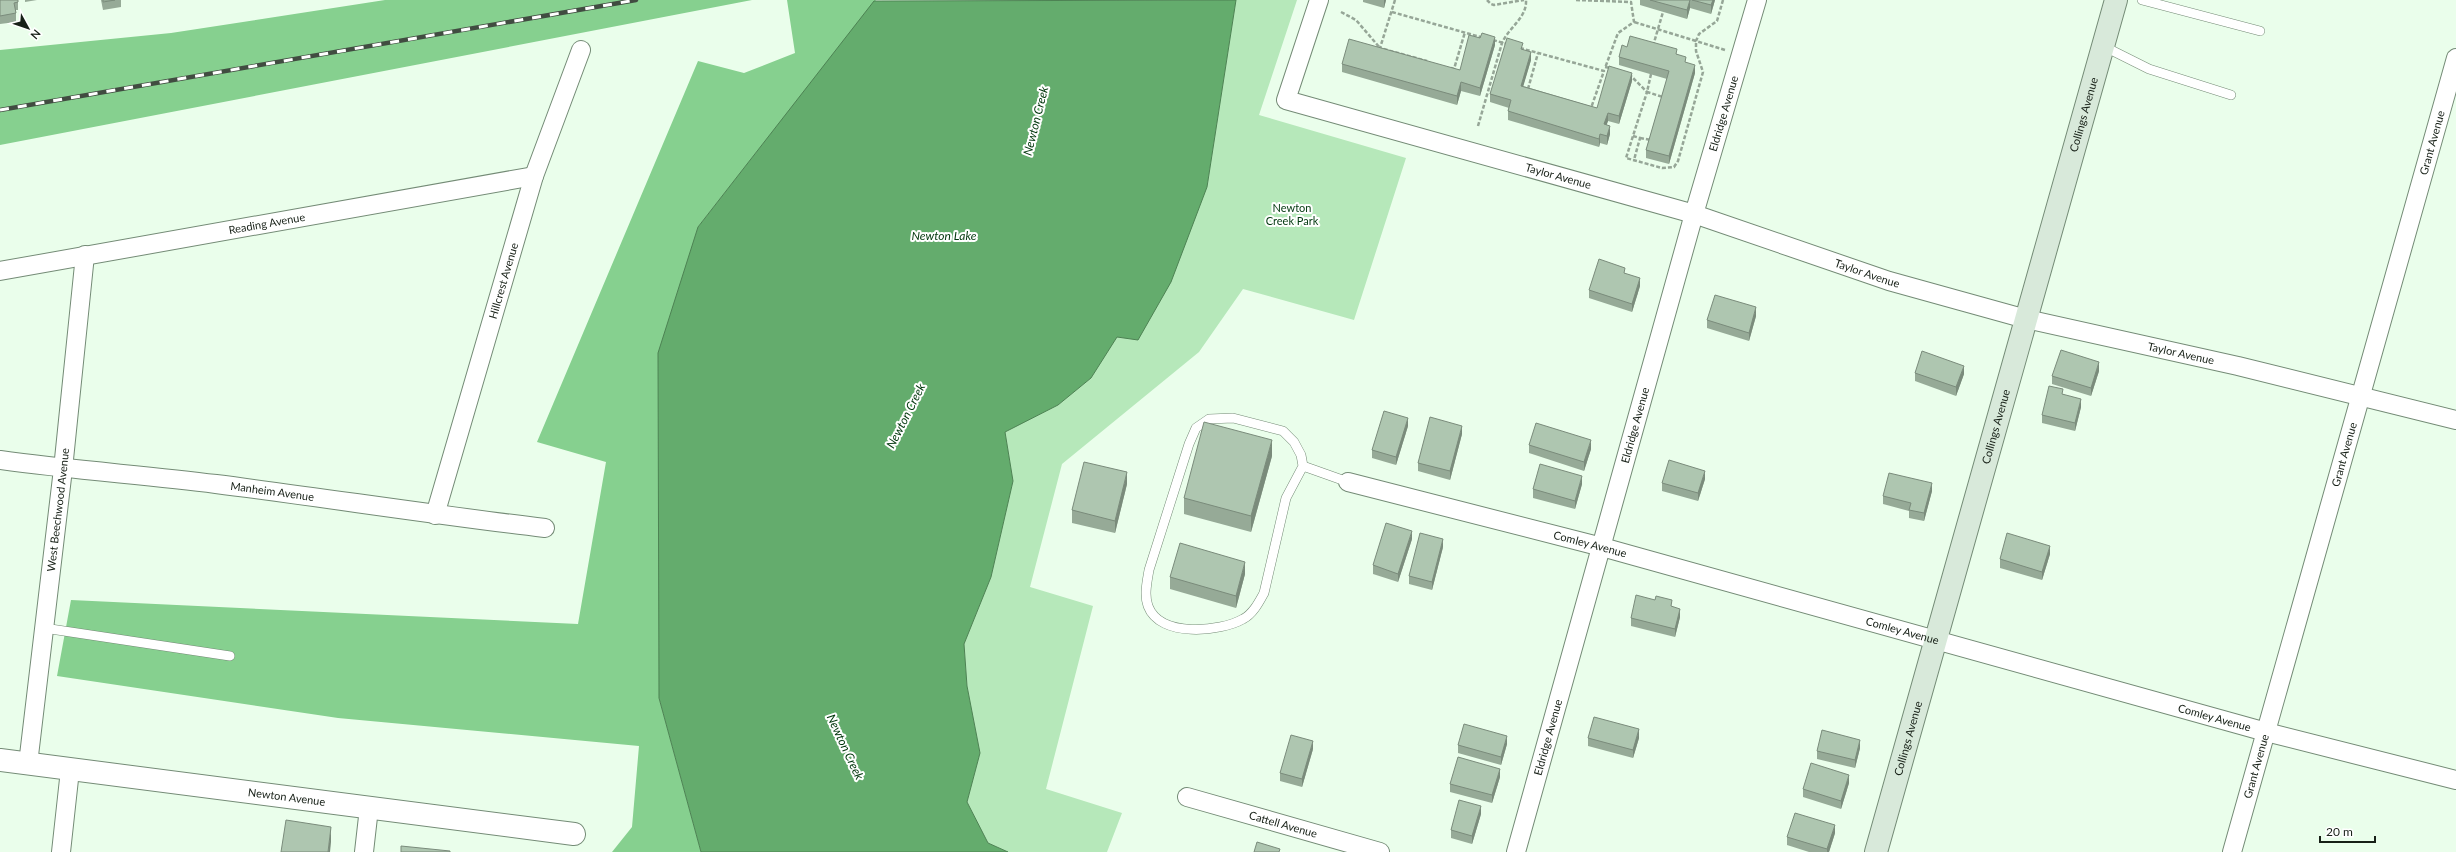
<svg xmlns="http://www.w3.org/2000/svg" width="2456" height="852" viewBox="0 0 2456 852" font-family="Lato,sans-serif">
<rect width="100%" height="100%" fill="#eafeeb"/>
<path fill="#b6e8ba" d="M1236 0H1297L1259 115 1406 158 1354 320 1243 289 1199 352 1062 464 1030 587 1093 606 1046 789 1122 813 1107 852H1008L988 843 967 802 980 753 967 686 964 644 991 577 1013 481 1005 432 1058 405 1091 378 1207 187Z"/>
<g fill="#86d08f">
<path d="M385 0H752L0 145V50L171 33Z"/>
<path d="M787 0H876L698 227 659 698 701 852H612L632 827 639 746 338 718 57 676 71 600 578 624 606 462 537 442 698 61 744 73 795 53Z"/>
</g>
<path fill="#64ac6d" stroke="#4d8253" d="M1236 0 1207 187 1171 282 1138 340 1117 337 1091 378 1058 405 1005 432 1013 481 991 577 964 644 967 686 980 753 967 802 988 843 1008 852H701L659 698 658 353 698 227 874 1Z"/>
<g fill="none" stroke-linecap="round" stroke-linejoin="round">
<defs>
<g id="service">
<path d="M2142 0 2260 31"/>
<path d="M2103 46 2149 69 2231 95"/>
<path d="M1303 466 1286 498 1264 593C1259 602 1253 614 1243 619 1220 632 1160 638 1148 606 1144 595 1147 582 1149 570L1189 444 1196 428 1209 419 1233 418 1283 431 1294 442 1301 455 1303 466 1348 482"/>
<path d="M44 628 230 656"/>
</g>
<g id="minor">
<path id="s1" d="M1319 0 1286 100 1694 214 1889 281 2026 319 2238 366 2456 420"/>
<path id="s2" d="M0 271 534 176"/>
<path id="s3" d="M0 460C72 470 144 475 216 484 326 498 435 515 545 528"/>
<path id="s4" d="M1348 482 1602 547 2266 732 2456 780"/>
<path id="s5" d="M435 515 534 176 581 50"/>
<path id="s6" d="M28 764 63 469 85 255"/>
<path id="s7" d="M1187 797 1380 852"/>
<path d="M61 852 70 770"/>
<path d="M364 852 369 808"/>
<path id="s8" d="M1516 852 1694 214 1757 0"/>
<path id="s9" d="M2232 852 2456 58"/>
</g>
<g id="tertiary">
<path id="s10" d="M0 760 574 834"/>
</g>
<g id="secondary">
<path id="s11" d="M1876 852 2116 0"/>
</g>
</defs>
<use href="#service" stroke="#748b76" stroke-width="10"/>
<use href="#minor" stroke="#748b76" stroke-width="20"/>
<use href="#tertiary" stroke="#748b76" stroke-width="24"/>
<use href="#secondary" stroke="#748b76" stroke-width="24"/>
<g stroke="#96a697" stroke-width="2.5" stroke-dasharray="4 2" stroke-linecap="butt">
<path d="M1395 0 1380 48 1427 61"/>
<path d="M1487 0 1491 4 1494 5 1524 0"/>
<path d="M1576 0 1631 2 1634 22 1618 33 1605 68"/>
<path d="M1723 0 1717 21 1699 34 1696 41 1725 50"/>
<path d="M1341 12 1356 20 1380 48"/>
<path d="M1392 12 1484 38"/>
<path d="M1493 40 1507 44"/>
<path d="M1653 46 1663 12"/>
<path d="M1520 48 1604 71 1591 108"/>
<path d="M1605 67 1611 68"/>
<path d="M1451 68 1454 69 1465 32"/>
<path d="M1629 74 1647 92 1626 158 1662 168 1674 167 1678 161 1703 72 1696 51V41L1634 22"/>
<path d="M1651 74 1647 92 1663 97"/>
<path d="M1528 89 1538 53"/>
<path d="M1478 126 1502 43C1509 27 1527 18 1526 0"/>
<path d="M1633 136 1640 138 1634 160"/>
<path d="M1640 138 1651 140"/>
</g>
<use href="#service" stroke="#fff" stroke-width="9"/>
<use href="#minor" stroke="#fff" stroke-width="18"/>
<use href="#tertiary" stroke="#fff" stroke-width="22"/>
<use href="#secondary" stroke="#d8e9da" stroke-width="22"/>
<defs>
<path id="rail" d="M0 110 636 0"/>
</defs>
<use href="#rail" stroke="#414c41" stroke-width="4.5"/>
<use href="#rail" stroke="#fff" stroke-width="3" stroke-dasharray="9" stroke-linecap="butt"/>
</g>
<g fill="#96aa97">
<path d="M0 0 18 2V10H16V22L0 24Z"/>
<path d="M25 0H37L25 2Z"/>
<path d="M101 0H121V7L103 10Z"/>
<path d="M1363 0H1386L1384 8 1363 2Z"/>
<path d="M1640 0H1715L1711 14 1690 8 1687 19 1640 5Z"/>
<path d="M1480 38 1495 45 1480 96 1461 91 1457 105 1342 72V64L1460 70Z"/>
<path d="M1627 47 1677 54 1686 63 1695 73 1669 164 1646 158V150L1667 79 1619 65V57Z"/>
<path d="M1523 49 1531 60 1523 86 1597 108 1632 81 1619 124 1608 121 1606 125 1610 134 1607 145 1600 143 1599 147 1508 120V111L1509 108 1490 102V94Z"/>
<path d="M1625 273 1640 286 1632 312 1589 298V290Z"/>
<path d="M1756 316 1749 341 1707 328V320Z"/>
<path d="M2099 371 2091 396 2052 384V376Z"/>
<path d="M1915 373 1964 374 1956 396 1915 381Z"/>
<path d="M2063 394 2081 407 2075 431 2042 423V415Z"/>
<path d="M1408 426 1396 465 1372 458V450Z"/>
<path d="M1462 434 1450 480 1418 471V463Z"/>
<path d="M1529 445 1591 449 1584 471 1529 453Z"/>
<path d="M1272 456 1251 532 1184 514V498Z"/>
<path d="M1705 479 1698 501 1662 491V483Z"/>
<path d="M1127 484 1115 533 1072 523V510Z"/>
<path d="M1582 484 1575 509 1533 498V489Z"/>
<path d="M1932 491 1924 521 1909 518V511L1883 504V496Z"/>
<path d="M1412 539 1398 582 1373 574V565Z"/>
<path d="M1443 547 1432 590 1409 584V576Z"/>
<path d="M2050 554 2042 580 2000 568V559Z"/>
<path d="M1245 574 1236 608 1170 589V577Z"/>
<path d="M1672 607 1680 617 1675 637 1631 626V618Z"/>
<path d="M1588 738H1639L1633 758 1588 746Z"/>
<path d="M1507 744 1501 765 1458 753V745Z"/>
<path d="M1860 748 1855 768 1817 759V751Z"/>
<path d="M1313 749 1302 787 1280 781V773Z"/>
<path d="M1500 777 1492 803 1450 792V784Z"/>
<path d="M1849 783 1841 809 1803 797V789Z"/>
<path d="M1481 814 1472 844 1451 838V830Z"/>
<path d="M1835 833 1829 852H1809L1787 845V837Z"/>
</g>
<g fill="#7a8b7b">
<path d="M1384 0H1386L1384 8Z"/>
<path d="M1690 0V8L1687 19V10Z"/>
<path d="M1713 0H1715L1711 14V5Z"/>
<path d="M1495 37V45L1480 96V88Z"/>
<path d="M1531 52V60L1521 94V86Z"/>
<path d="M1695 65V73L1669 164V156Z"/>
<path d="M1632 73V81L1619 124V116Z"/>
<path d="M1461 82V91L1457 105V96Z"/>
<path d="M1608 113V121L1604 133V124Z"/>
<path d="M1610 126V134L1607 145V136Z"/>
<path d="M1600 134V143L1599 147V139Z"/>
<path d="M1640 278V286L1632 312V304Z"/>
<path d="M1756 307V316L1749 341V333Z"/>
<path d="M2099 362V371L2091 396V388Z"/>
<path d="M1964 366V374L1956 396V387Z"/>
<path d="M2081 399V407L2075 431V423Z"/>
<path d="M1408 418V426L1396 465V457Z"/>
<path d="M1462 426V434L1450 480V471Z"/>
<path d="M1272 440V456L1251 532V516Z"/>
<path d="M1591 440V449L1584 471V462Z"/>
<path d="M1705 471V479L1698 501V493Z"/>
<path d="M1127 472V484L1115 533V521Z"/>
<path d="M1582 476V484L1575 509V501Z"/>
<path d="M1932 483V491L1924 521V513Z"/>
<path d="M1412 531V539L1398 582V574Z"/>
<path d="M1443 539V547L1432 590V582Z"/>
<path d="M2050 546V554L2042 580V572Z"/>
<path d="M1245 562V574L1236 608V596Z"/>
<path d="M1680 609V617L1675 637V629Z"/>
<path d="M1639 729V738L1633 758V750Z"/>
<path d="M1507 736V744L1501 765V757Z"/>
<path d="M1860 740V748L1855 768V760Z"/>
<path d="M1313 741V749L1302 787V779Z"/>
<path d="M1500 769V777L1492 803V795Z"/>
<path d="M1849 775V783L1841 809V801Z"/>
<path d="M1481 806V814L1472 844V836Z"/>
<path d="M1835 825V833L1829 852H1827V849Z"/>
<path d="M331 827V842L330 852H328Z"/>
</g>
<g fill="#aec6b0" stroke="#7a8b7b">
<path d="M0 0H18V2L14 3 16 13 0 16Z"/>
<path d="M103 0H115L103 2Z"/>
<path d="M1650 0H1690L1687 10Z"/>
<path d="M1692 0H1713L1711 5Z"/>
<path d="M1482 33 1495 37 1480 88 1461 82 1457 96 1342 64 1349 39 1460 70 1469 35 1480 38Z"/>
<path d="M1630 36 1677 49 1676 54 1686 57 1685 62 1695 65 1669 156 1646 150 1669 71 1619 57 1622 45 1627 47Z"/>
<path d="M1507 38 1523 43 1521 49 1531 52 1521 86 1597 108 1609 66 1632 73 1619 116 1608 113 1604 124 1610 126 1607 136 1600 134 1599 139 1508 111 1511 100 1490 94Z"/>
<path d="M1599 259 1625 268 1624 273 1640 278 1632 304 1589 290Z"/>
<path d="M1715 295 1756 307 1749 333 1707 320Z"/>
<path d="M2061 350 2099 362 2091 388 2052 376Z"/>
<path d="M1922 351 1964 366 1956 387 1915 373Z"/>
<path d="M2049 386 2063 389 2062 394 2081 399 2075 423 2042 415Z"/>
<path d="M1384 411 1408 418 1396 457 1372 450Z"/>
<path d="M1430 417 1462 426 1450 471 1418 463Z"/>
<path d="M1204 422 1272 440 1251 516 1184 498Z"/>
<path d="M1536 423 1591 440 1584 462 1529 445Z"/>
<path d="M1669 460 1705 471 1698 493 1662 483Z"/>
<path d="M1084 462 1127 472 1115 521 1072 510Z"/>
<path d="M1540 464 1582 476 1575 501 1533 489Z"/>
<path d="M1889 473 1932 483 1924 513 1909 510 1911 503 1883 496Z"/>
<path d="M1386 523 1412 531 1398 574 1373 565Z"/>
<path d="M1420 533 1443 539 1432 582 1409 576Z"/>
<path d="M2007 533 2050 546 2042 572 2000 559Z"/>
<path d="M1180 543 1245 562 1236 596 1170 577Z"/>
<path d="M1636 595 1655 600 1656 596 1672 600 1671 606 1680 609 1675 629 1631 618Z"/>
<path d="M1594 717 1639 729 1633 750 1588 738Z"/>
<path d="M1464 724 1507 736 1501 757 1458 745Z"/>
<path d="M1822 730 1860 740 1855 760 1817 751Z"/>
<path d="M1291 735 1313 741 1302 779 1280 773Z"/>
<path d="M1458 757 1500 769 1492 795 1450 784Z"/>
<path d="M1811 763 1849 775 1841 801 1803 789Z"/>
<path d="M1459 800 1481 806 1472 836 1451 830Z"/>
<path d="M1795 813 1835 825 1827 849 1787 837Z"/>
<path d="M286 820 331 827 328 852H281Z"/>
<path d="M1257 842 1280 849 1279 852H1254Z"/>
<path d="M401 846 450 851V852H401Z"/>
</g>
<g text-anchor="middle" stroke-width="4" stroke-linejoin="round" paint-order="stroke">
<g font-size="11" fill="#172017" stroke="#fff">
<text dy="4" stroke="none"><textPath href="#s8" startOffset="767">Eldridge Avenue</textPath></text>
<text dy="4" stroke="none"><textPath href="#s11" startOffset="766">Collings Avenue</textPath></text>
<text dy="4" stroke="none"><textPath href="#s9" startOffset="737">Grant Avenue</textPath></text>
<text dy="4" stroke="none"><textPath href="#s1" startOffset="388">Taylor Avenue</textPath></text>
<text dy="4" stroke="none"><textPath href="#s2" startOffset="271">Reading Avenue</textPath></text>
<text dy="4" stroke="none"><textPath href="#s1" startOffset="712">Taylor Avenue</textPath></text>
<text dy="4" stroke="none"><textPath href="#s5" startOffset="244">Hillcrest Avenue</textPath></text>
<text dy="4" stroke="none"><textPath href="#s1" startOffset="1036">Taylor Avenue</textPath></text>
<text dy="4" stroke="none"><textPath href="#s8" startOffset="443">Eldridge Avenue</textPath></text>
<text dy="4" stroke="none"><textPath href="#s11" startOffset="442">Collings Avenue</textPath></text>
<text dy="4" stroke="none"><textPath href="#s9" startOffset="413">Grant Avenue</textPath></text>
<text dy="4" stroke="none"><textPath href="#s3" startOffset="274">Manheim Avenue</textPath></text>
<text dy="4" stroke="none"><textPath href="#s6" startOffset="256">West Beechwood Avenue</textPath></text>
<text dy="4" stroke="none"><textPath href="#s4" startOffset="250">Comley Avenue</textPath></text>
<text dy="4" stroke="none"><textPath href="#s4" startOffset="574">Comley Avenue</textPath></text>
<text dy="4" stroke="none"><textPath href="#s4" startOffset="898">Comley Avenue</textPath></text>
<text dy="4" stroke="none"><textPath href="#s8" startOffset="119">Eldridge Avenue</textPath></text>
<text dy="4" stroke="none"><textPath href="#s11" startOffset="118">Collings Avenue</textPath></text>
<text dy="4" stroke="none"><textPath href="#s9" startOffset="89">Grant Avenue</textPath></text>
<text dy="4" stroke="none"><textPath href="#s10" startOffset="289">Newton Avenue</textPath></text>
<text dy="4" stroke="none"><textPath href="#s7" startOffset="100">Cattell Avenue</textPath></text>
</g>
<g font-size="11" fill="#00380e" stroke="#fff">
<text x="1292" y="212">Newton<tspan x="1292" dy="13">Creek Park</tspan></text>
</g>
<g font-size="12" font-style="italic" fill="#00360c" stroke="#fff">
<text transform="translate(1036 121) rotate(-76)" y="4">Newton Creek</text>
<text x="944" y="240">Newton Lake</text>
<text transform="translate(906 416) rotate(-63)" y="4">Newton Creek</text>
<text transform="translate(845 747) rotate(65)" y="4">Newton Creek</text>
</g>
</g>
<g transform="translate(28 28) rotate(130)" stroke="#ffffff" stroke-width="3" paint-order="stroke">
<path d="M0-3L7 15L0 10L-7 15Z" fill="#172017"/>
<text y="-6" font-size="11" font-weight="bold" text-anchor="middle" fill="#172017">N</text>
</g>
<path d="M2320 836v6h55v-6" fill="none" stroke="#172017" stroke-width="2"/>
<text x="2326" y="836" font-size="12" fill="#172017" stroke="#ffffff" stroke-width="3" paint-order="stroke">20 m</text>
</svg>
